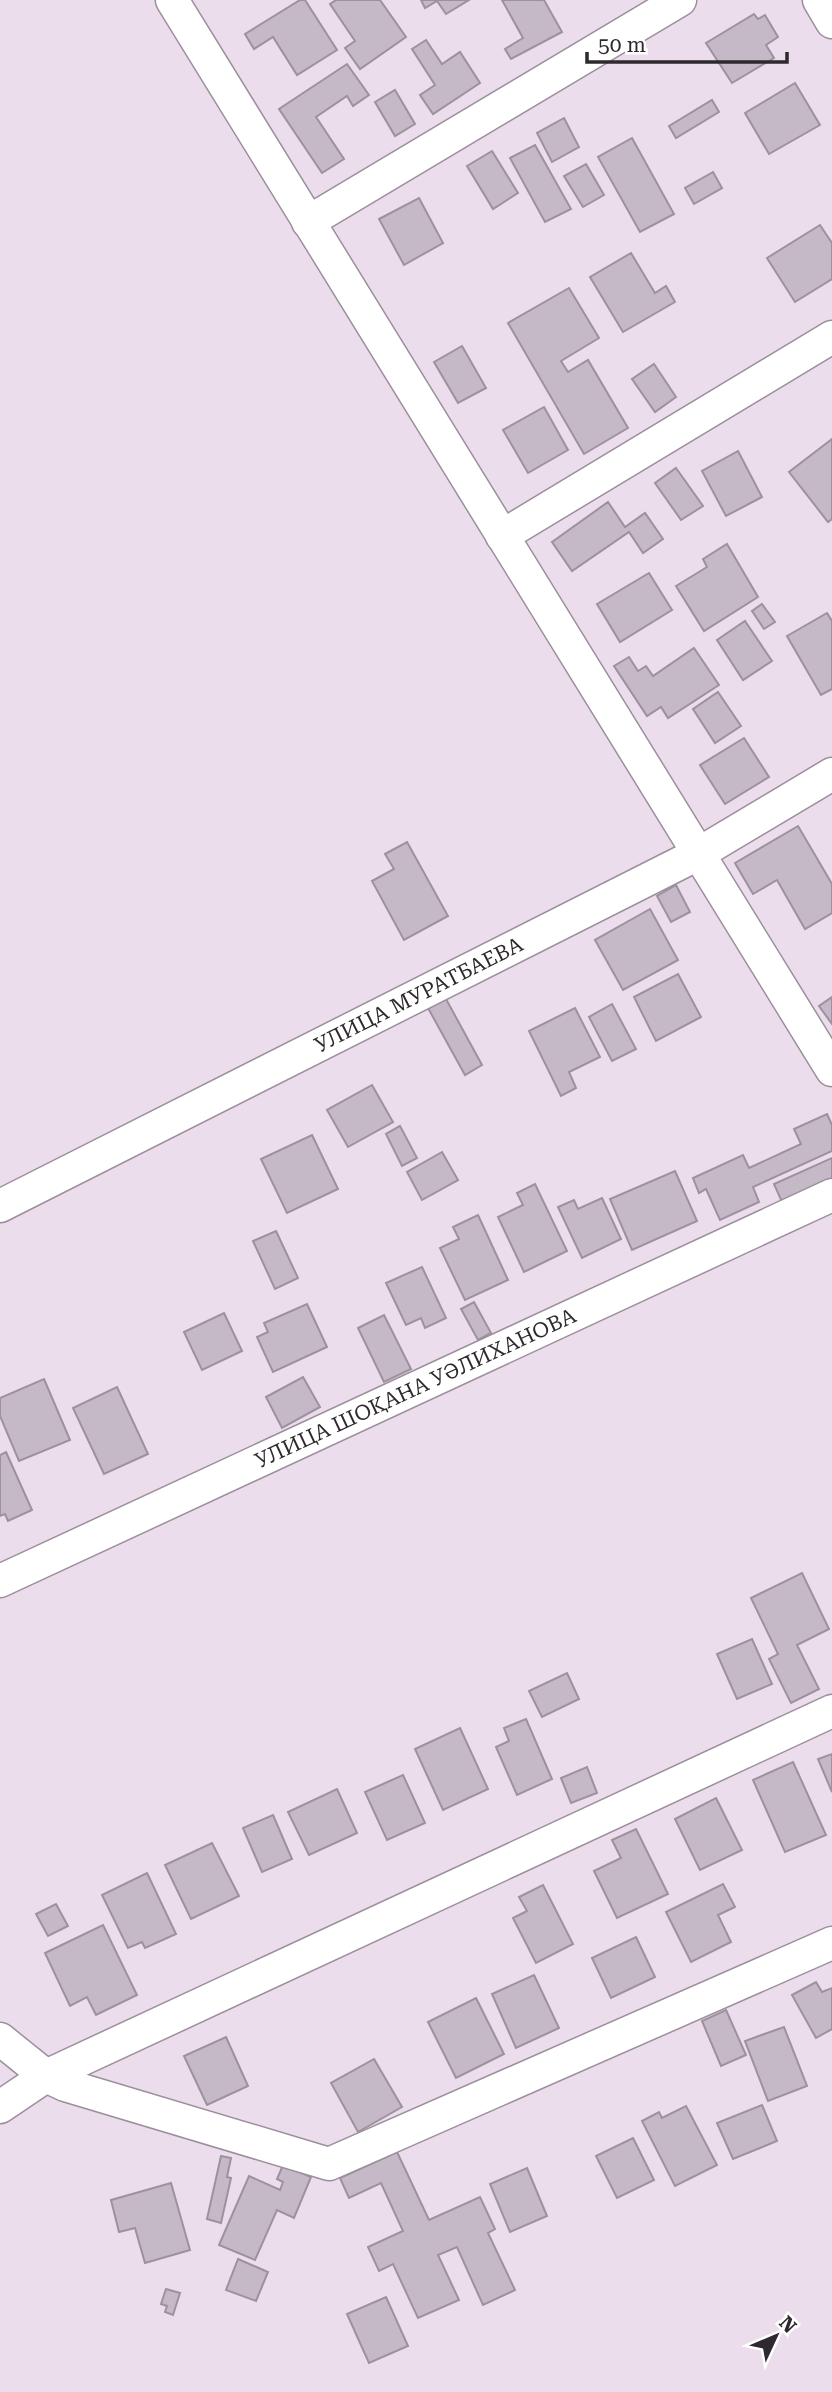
<svg xmlns="http://www.w3.org/2000/svg" width="832" height="2392" viewBox="0 0 832 2392" font-family="'Roboto Serif',serif">
<rect width="100%" height="100%" fill="#ebddeb"/>
<g fill="#c6b9c7" stroke="#9e919e" stroke-width="2">
<path d="M300 0H305L337 50 297 75 273 37 254 49 245 34Z"/>
<path d="M336 0H380L406 37 360 69 345 48 355 41 330 4Z"/>
<path d="M421 0H469L446 14 437 1 425 8Z"/>
<path d="M502 0H544L562 32 511 59 505 49 523 38Z"/>
<path d="M754 14 758 19 765 15 778 37 766 45 774 58 732 83 706 43Z"/>
<path d="M426 40 442 64 460 52 480 83 433 114 420 95 435 85 412 49Z"/>
<path d="M347 64 369 95 353 106 347 96 316 117 344 159 322 173 279 109Z"/>
<path d="M795 83 820 125 769 154 745 113Z"/>
<path d="M395 90 415 124 395 136 375 102Z"/>
<path d="M712 100 719 112 676 138 669 126Z"/>
<path d="M564 118 579 147 552 162 537 133Z"/>
<path d="M632 138 674 214 640 232 598 157Z"/>
<path d="M535 145 571 209 545 222 510 158Z"/>
<path d="M492 151 518 193 493 209 467 166Z"/>
<path d="M586 164 604 195 583 207 564 176Z"/>
<path d="M713 172 722 188 694 204 685 188Z"/>
<path d="M419 198 443 243 404 265 379 219Z"/>
<path d="M820 225 832 243V279L795 302 767 258Z"/>
<path d="M631 253 655 293 666 286 675 302 623 332 590 277Z"/>
<path d="M569 288 599 338 561 361 568 372 588 360 628 428 584 454 508 323Z"/>
<path d="M462 346 486 388 458 403 434 362Z"/>
<path d="M654 364 676 397 655 412 632 379Z"/>
<path d="M544 407 568 450 528 473 503 430Z"/>
<path d="M832 439V519L828 522 789 472Z"/>
<path d="M738 451 762 497 726 516 702 471Z"/>
<path d="M676 468 703 506 681 520 655 483Z"/>
<path d="M608 502 625 527 645 513 663 539 643 553 629 532 572 571 552 542Z"/>
<path d="M727 544 758 597 704 631 676 586 707 567 703 559Z"/>
<path d="M649 573 672 610 620 642 597 604Z"/>
<path d="M762 604 775 622 764 629 752 611Z"/>
<path d="M827 613 832 621V689L821 695 787 636Z"/>
<path d="M745 621 772 661 743 680 717 640Z"/>
<path d="M694 648 719 685 668 718 661 707 647 716 614 666 629 657 638 671 646 666 653 676Z"/>
<path d="M718 692 741 726 715 743 693 709Z"/>
<path d="M744 738 769 777 725 804 700 765Z"/>
<path d="M798 826 832 884V913L805 929 777 880 753 894 735 863Z"/>
<path d="M407 842 448 916 404 940 372 881 394 869 385 854Z"/>
<path d="M676 885 690 912 671 922 657 896Z"/>
<path d="M650 909 678 960 623 990 595 940Z"/>
<path d="M678 974 701 1017 656 1041 634 997Z"/>
<path d="M832 997V1024L819 1006Z"/>
<path d="M446 999 482 1065 465 1075 428 1008Z"/>
<path d="M612 1004 636 1049 612 1061 589 1017Z"/>
<path d="M575 1008 600 1057 569 1072 576 1088 561 1096 529 1031Z"/>
<path d="M372 1085 393 1122 348 1147 327 1110Z"/>
<path d="M827 1114 832 1125V1151L753 1187 759 1202 720 1220 706 1189 699 1193 693 1178 743 1155 749 1168 801 1144 794 1129Z"/>
<path d="M400 1126 417 1158 402 1166 386 1134Z"/>
<path d="M312 1135 338 1189 287 1213 261 1159Z"/>
<path d="M442 1152 458 1180 422 1200 407 1172Z"/>
<path d="M832 1158V1180L782 1202 774 1184Z"/>
<path d="M675 1171 697 1221 632 1250 610 1199Z"/>
<path d="M535 1184 567 1251 524 1272 498 1217 523 1205 517 1193Z"/>
<path d="M602 1198 621 1239 582 1258 558 1207 574 1200 578 1209Z"/>
<path d="M478 1215 508 1280 465 1300 440 1248 459 1239 453 1227Z"/>
<path d="M276 1231 298 1278 275 1289 253 1241Z"/>
<path d="M422 1267 446 1318 425 1328 421 1318 406 1325 386 1283Z"/>
<path d="M474 1302 491 1333 478 1340 461 1309Z"/>
<path d="M307 1304 327 1347 273 1372 257 1337 268 1332 264 1323Z"/>
<path d="M224 1313 242 1351 202 1370 184 1332Z"/>
<path d="M384 1315 411 1369 384 1382 358 1328Z"/>
<path d="M303 1377 320 1407 282 1428 266 1397Z"/>
<path d="M44 1379 70 1440 19 1461 0 1416V1398Z"/>
<path d="M117 1387 148 1454 104 1474 73 1408Z"/>
<path d="M6 1452 32 1510 8 1521 5 1514 0 1516V1455Z"/>
<path d="M802 1573 829 1629 797 1645 819 1689 791 1703 769 1659 778 1654 751 1598Z"/>
<path d="M752 1639 772 1684 737 1699 717 1654Z"/>
<path d="M567 1673 579 1699 542 1717 529 1691Z"/>
<path d="M526 1719 552 1779 517 1795 496 1747 509 1741 504 1728Z"/>
<path d="M460 1728 488 1789 443 1810 415 1749Z"/>
<path d="M832 1754V1792L818 1759Z"/>
<path d="M793 1762 826 1835 785 1852 753 1780Z"/>
<path d="M587 1767 597 1793 571 1803 561 1778Z"/>
<path d="M403 1775 425 1823 387 1840 365 1792Z"/>
<path d="M337 1789 357 1833 309 1855 288 1812Z"/>
<path d="M716 1798 742 1850 700 1870 675 1819Z"/>
<path d="M273 1815 292 1859 262 1872 243 1828Z"/>
<path d="M636 1829 668 1894 617 1918 594 1871 621 1858 612 1840Z"/>
<path d="M212 1843 239 1896 191 1919 165 1865Z"/>
<path d="M147 1873 176 1934 145 1948 142 1942 128 1948 102 1895Z"/>
<path d="M723 1884 735 1907 718 1915 731 1942 691 1962 666 1912Z"/>
<path d="M543 1885 573 1944 536 1963 513 1918 527 1911 519 1897Z"/>
<path d="M56 1904 68 1926 48 1936 36 1914Z"/>
<path d="M103 1925 137 1995 96 2015 87 1997 70 2006 45 1953Z"/>
<path d="M636 1937 655 1977 611 1998 592 1958Z"/>
<path d="M534 1975 559 2028 516 2048 492 1994Z"/>
<path d="M816 1982 822 1992 832 1988V2029L816 2038 792 1995Z"/>
<path d="M476 1998 504 2054 456 2078 428 2022Z"/>
<path d="M726 2010 746 2055 721 2066 702 2021Z"/>
<path d="M784 2027 807 2086 768 2101 745 2041Z"/>
<path d="M226 2037 248 2086 207 2105 184 2056Z"/>
<path d="M374 2059 402 2107 358 2132 331 2083Z"/>
<path d="M762 2105 777 2141 733 2159 717 2123Z"/>
<path d="M686 2106 717 2165 675 2186 642 2121 659 2112 662 2118Z"/>
<path d="M633 2138 654 2180 617 2198 596 2156Z"/>
<path d="M397 2152 429 2220 480 2197 495 2229 488 2233 515 2290 483 2305 457 2247 438 2255 459 2300 418 2318 393 2264 379 2271 368 2247 403 2231 381 2183 349 2198 340 2178Z"/>
<path d="M221 2156 231 2158 227 2177 231 2178 221 2223 207 2219Z"/>
<path d="M283 2165 311 2177 294 2218 277 2210 255 2260 219 2245 249 2176 280 2190 283 2182 277 2179Z"/>
<path d="M527 2168 547 2216 510 2232 490 2184Z"/>
<path d="M171 2183 190 2250 145 2263 135 2228 119 2232 111 2200Z"/>
<path d="M238 2259 268 2272 256 2301 226 2290Z"/>
<path d="M166 2289 180 2293 173 2315 165 2312 167 2306 161 2304Z"/>
<path d="M386 2297 408 2346 369 2363 347 2314Z"/>
</g>
<g fill="none" stroke-linecap="round" stroke-linejoin="round">
<defs>
<g id="minor">
<path d="M172 0 832 1070"/>
<path d="M819 0 832 22"/>
<path d="M308 222 680 0"/>
<path d="M502 536 832 337"/>
<path id="s1" d="M0 1206 698 854 832 774"/>
<path id="s2" d="M0 1581 832 1195"/>
<path d="M0 2039 46 2076 65 2085 329 2164 832 1943"/>
<path d="M0 2107 46 2076 832 1711"/>
</g>
</defs>
<use href="#minor" stroke="#9c8f9d" stroke-width="35"/>
<use href="#minor" stroke="#fff" stroke-width="32"/>
</g>
<g text-anchor="middle" stroke-width="7" stroke-linejoin="round" paint-order="stroke">
<g font-size="21" fill="#2e292e" stroke="#fff">
<text dy="7" stroke="none"><textPath href="#s1" startOffset="469">УЛИЦА МУРАТБАЕВА</textPath></text>
<text dy="7" stroke="none"><textPath href="#s2" startOffset="458">УЛИЦА ШОҚАНА УӘЛИХАНОВА</textPath></text>
</g>
</g>
<g transform="translate(776 2336) rotate(46)" stroke="#ffffff" stroke-width="5" paint-order="stroke">
<path d="M0-5L12 26L0 18L-12 26Z" fill="#2e292e"/>
<text y="-10" font-size="19" font-weight="bold" text-anchor="middle" fill="#2e292e">N</text>
</g>
<path d="M587 52v10h200v-10" fill="none" stroke="#2e292e" stroke-width="3.5"/>
<text x="598" y="52" font-size="21" fill="#2e292e" stroke="#ffffff" stroke-width="5" paint-order="stroke">50 m</text>
</svg>
